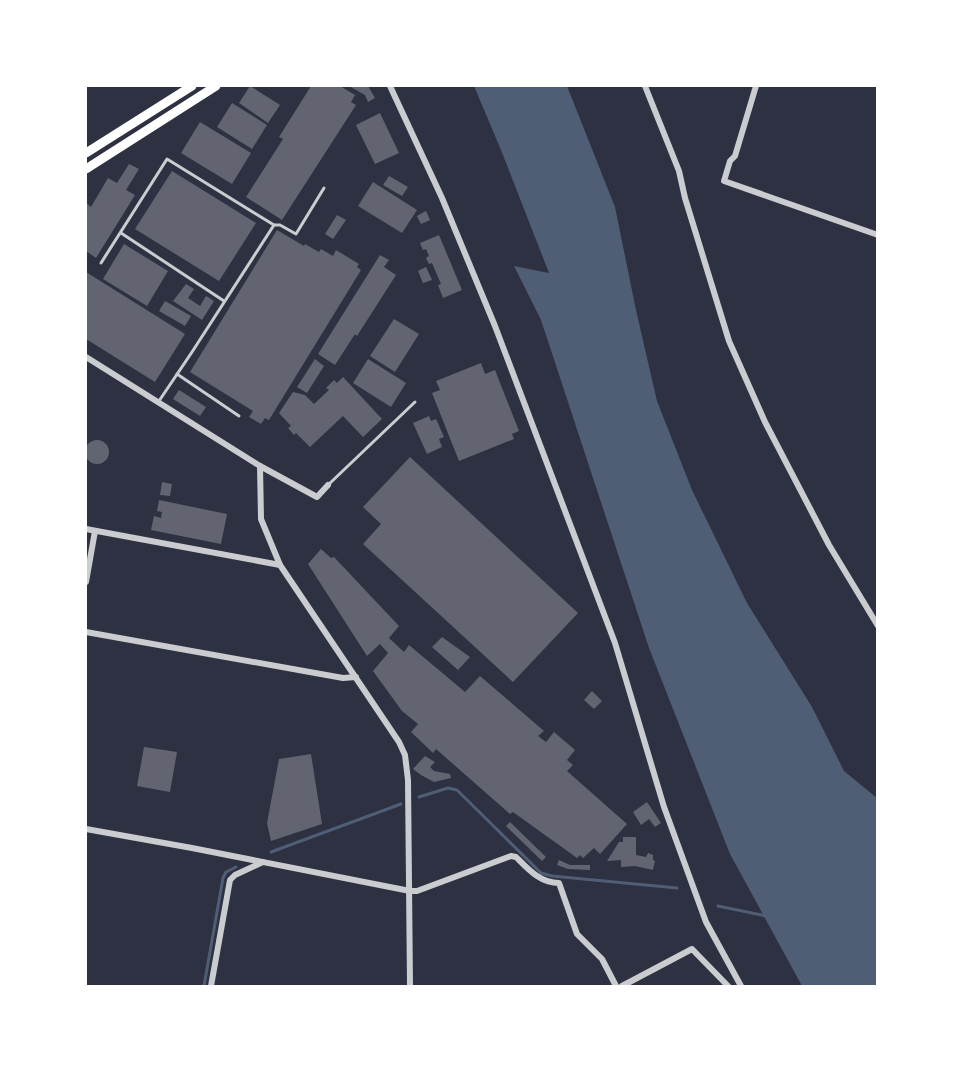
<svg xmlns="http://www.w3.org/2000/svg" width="963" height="1072" viewBox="0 0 963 1072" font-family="Jost,sans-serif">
<rect width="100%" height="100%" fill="#2d3142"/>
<path fill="#4f5d75" d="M474 86H567L615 207 636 310 657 401 692 490 747 603 812 707 844 771 877 798V986H802L730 854 649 648 541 320 514 266 549 273 501 150Z"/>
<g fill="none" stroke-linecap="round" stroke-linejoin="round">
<g stroke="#4f5d75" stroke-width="3">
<path d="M419 797 448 788 457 790 541 873 552 876 677 888"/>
<path d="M271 852 401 804"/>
<path d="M718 906 766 916"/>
<path d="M204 986 223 878 226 872 236 867"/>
</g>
</g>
<g fill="#626471">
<path d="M250 86 280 105 268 123 239 103Z"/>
<path d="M311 86H340L355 95 351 102 356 105 282 220 246 197 283 139 279 137Z"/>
<path d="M349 86H368L375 98 368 102 365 95Z"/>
<path d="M232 103 267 125 252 149 217 127Z"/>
<path d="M380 113 399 153 375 164 356 125Z"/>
<path d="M200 122 251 153 232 184 181 153Z"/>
<path d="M129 164 139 169 126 190 135 195 96 258 86 251V203L91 207 108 178 117 183Z"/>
<path d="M172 171 256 223 219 281 135 229Z"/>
<path d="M389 176 408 187 402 196 383 185Z"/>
<path d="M373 182 417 210 402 233 358 206Z"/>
<path d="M426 211 430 220 421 224 417 216Z"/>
<path d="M337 215 346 220 333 239 325 234Z"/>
<path d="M277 230 304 246 305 244 319 252 321 249 333 256 336 250 359 264 357 267 361 270 269 420 265 418 261 424 249 417 253 411 190 372Z"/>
<path d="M439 235 462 290 443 298 438 285 441 284 432 263 429 264 426 258 429 256 426 249 423 250 420 243Z"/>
<path d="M124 244 168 271 147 306 103 279Z"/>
<path d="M380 255 389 260 384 267 396 275 357 336 355 334 335 365 318 354Z"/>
<path d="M426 267 432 280 423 283 418 271Z"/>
<path d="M86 272 185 334 155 382 86 339Z"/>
<path d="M186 284 194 289 188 298 200 306 206 296 214 301 202 320 173 301Z"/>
<path d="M165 301 191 316 185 326 159 311Z"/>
<path d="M394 319 419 334 395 372 370 356Z"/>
<path d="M315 359 324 366 307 393 297 387Z"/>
<path d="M368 359 406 383 391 407 353 383Z"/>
<path d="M481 363 485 374 495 370 519 431 512 434 514 439 459 461 432 393 440 390 436 381Z"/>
<path d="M343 377 382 419 363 437 343 416 310 447 296 433 294 435 288 428 291 426 279 413 293 392 305 395 314 404 329 390 326 388 334 380 337 383Z"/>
<path d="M179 390 206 407 200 416 173 399Z"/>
<path d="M429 416 431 421 436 419 444 437 439 439 442 447 427 454 413 423Z"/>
<circle cx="97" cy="452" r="12"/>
<path d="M410 457 578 613 513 682 363 544 381 524 363 507Z"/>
<path d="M162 482 172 484 170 496 160 495Z"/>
<path d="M159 500 227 514 221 544 151 530 154 516 161 518 162 512 157 511Z"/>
<path d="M321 549 331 558 334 557 399 626 389 638 404 652 409 645 465 692 480 676 544 731 538 736 546 742 554 732 575 750 567 760 573 765 567 771 627 824 600 854 594 848 583 858 580 855 577 858 513 812 510 814 436 749 433 753 411 732 418 724 402 711 373 671 388 653 380 644 367 656 308 564Z"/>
<path d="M442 637 470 657 458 670 432 647Z"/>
<path d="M592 691 602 701 594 709 584 700Z"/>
<path d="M144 747 177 752 170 792 137 786Z"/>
<path d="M311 754 322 824 271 841 267 823 279 759Z"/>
<path d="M425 756 435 762 430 767 434 771 450 774 451 778 434 782 421 775 413 769Z"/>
<path d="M647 802 661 823 655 827 649 819 641 825 633 812Z"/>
<path d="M510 822 546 857 542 861 506 826Z"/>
<path d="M623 837H636V855L646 857 648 853 653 855V860L655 861 653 870 635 866 621 867V860L607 861 619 842H623Z"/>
<path d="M559 860 570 865H590V870L568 869 557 865Z"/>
</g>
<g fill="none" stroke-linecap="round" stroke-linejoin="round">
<g stroke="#caccd0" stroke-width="3">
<path d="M274 225H280L296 234 324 188"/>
<path d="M121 233 224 301"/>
<path d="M101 263 167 159 274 225 192 352 159 401"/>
<path d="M177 374 239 416"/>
<path d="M328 485 415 402"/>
</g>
<g stroke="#caccd0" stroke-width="6">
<path d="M390 86 442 198 495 326 615 643 664 807 706 922 741 986"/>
<path d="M645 86 679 171 685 198 729 341 765 422 829 545 878 626"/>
<path d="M756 86 735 156 730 161 724 181 878 235"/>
<path d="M86 357 260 466 261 519 280 565 399 742 405 755 408 780 410 986"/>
<path d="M260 466 317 497 328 485"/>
<path d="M86 529 280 565"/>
<path d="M86 582 95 531"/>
<path d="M86 632 343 678 356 677"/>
<path d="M86 829 192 848 410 891H417L511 856 516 857C528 869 540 883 559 883L577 934 602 959 616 986"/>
<path d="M211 986 230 880 235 875 263 862"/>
<path d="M622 986 692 949 728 986"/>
</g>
<g stroke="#fff" stroke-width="9">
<path d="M86 153 192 86"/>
<path d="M86 169 216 86"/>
</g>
</g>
<rect width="963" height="1072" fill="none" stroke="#ffffff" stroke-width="174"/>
</svg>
